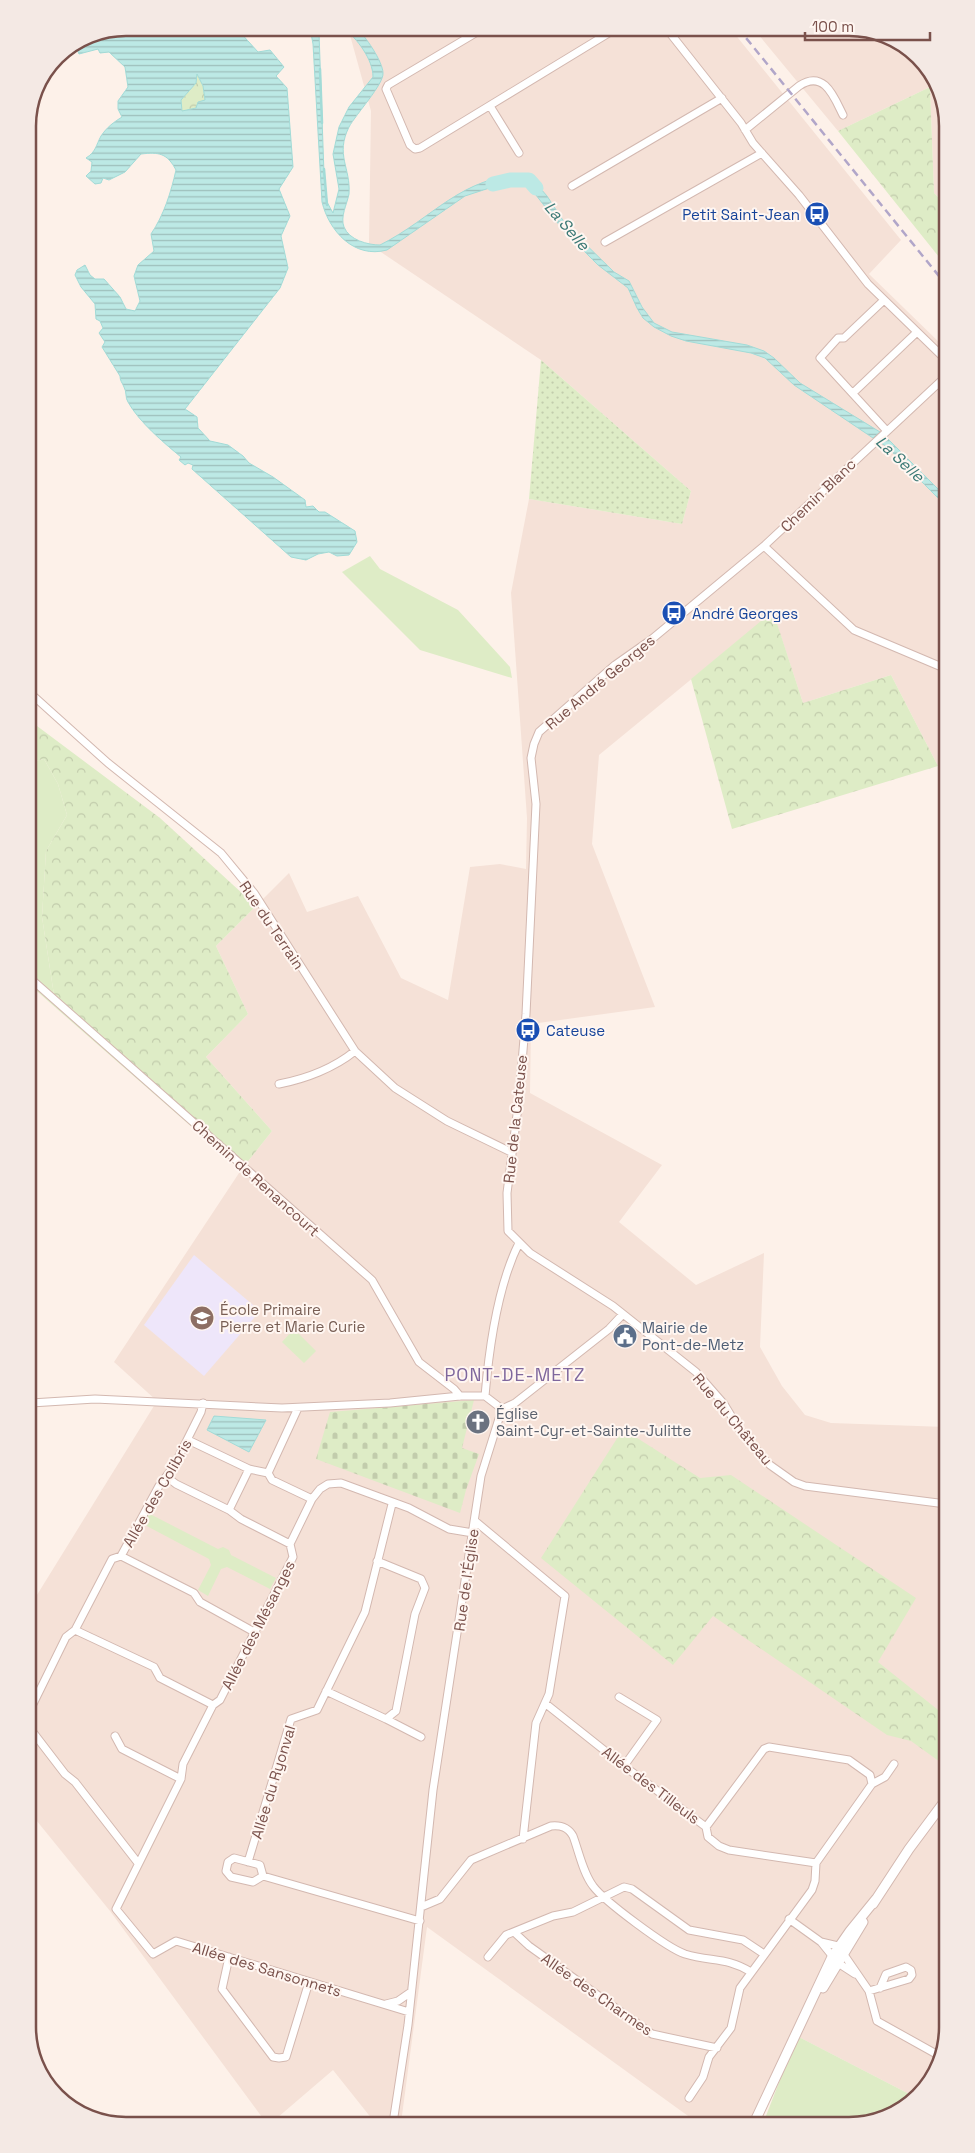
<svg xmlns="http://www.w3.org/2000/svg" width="975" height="2153" viewBox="0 0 975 2153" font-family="'Space Grotesk',sans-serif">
	<defs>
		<pattern id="forest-crowns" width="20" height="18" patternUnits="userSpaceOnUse" patternTransform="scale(1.25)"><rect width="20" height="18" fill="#deecc6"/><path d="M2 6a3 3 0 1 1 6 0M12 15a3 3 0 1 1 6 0" fill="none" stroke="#c2ccac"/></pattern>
		<pattern id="cemetery-stones" width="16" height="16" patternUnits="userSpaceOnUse" patternTransform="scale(1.25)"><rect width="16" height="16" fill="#deecc6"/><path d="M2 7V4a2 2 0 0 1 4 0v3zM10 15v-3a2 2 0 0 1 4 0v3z" fill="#c2ccac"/></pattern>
		<pattern id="garden-dots" width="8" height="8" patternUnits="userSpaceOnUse" patternTransform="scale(1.25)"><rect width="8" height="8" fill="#deecc6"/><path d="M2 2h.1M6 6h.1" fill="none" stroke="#c2ccac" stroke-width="1.8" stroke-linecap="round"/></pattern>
		<pattern id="water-rules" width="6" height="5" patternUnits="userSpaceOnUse" patternTransform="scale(1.25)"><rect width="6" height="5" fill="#bce9e5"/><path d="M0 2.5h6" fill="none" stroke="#9ebfbc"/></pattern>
	</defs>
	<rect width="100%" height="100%" fill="#fdf1e9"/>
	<path fill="#f5e1d7" d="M348,28H730L901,240L869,274L943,346L944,763L938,766L891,675L803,703L773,612L599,755L592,844L655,1007L531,1024L530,1093L662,1165L619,1222L696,1285L764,1253L760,1347L782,1386L805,1415L831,1423L946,1427L947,2027L927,2087L913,2096L793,2034L752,2121H695L427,1927L401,2123L376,2124L333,2070L270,2124H267L110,1911L32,1815V1603L157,1401L114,1362L241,1170L272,1131L206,1057L248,1014L216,946L289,873L307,912L358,896L401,978L448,1000L470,867L500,864L526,869L527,818L511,593L529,499L682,524L691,491L541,360L369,244L371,111Z
		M753,28H855L909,48L942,94V201L934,193L930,87L838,131Z"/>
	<path fill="#eee6fa" d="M194,1255L260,1311L204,1376L144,1325Z"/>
	<path fill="#deecc6" d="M370,556L380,569L458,610L510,667L512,678L420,650L342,572Z
		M44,759L58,784L67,815L46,851L42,917L56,1008L30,985L29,762Z
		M294,1329L316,1351L304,1363L282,1342Z
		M148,1513L218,1549L223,1547L229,1550L231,1555L276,1578L270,1589L227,1567L221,1569L208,1596L198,1590L211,1565L209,1559L143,1524Z
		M797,2036L913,2096L881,2120L764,2121Z"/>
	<path fill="url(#forest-crowns)" d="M197,74L203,86L205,100L196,108L182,112L181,100L196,83L195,75Z
		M930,87L934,193L942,201L943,262L838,131Z
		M773,611L803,703L891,675L938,766L732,829L691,679Z
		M29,720L160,818L256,906L216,946L248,1014L206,1057L272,1131L241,1170L56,1008L42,917L46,851L67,815L58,784L44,759L29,762Z
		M623,1429L700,1478L731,1475L916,1598L878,1662L947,1717V1767L911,1741L887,1735L713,1616L673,1665L541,1558Z"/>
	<path fill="url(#cemetery-stones)" d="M474,1400L462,1448L479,1454L466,1490L460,1513L316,1459L330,1412Z"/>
	<path fill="url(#garden-dots)" d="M541,360L691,491L682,524L529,499Z"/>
	<path fill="url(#water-rules)" stroke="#a2dbd7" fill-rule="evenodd" d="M127,28H224L238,30L258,52L270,50L284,67L276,76L287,88L293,167L279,189L290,216L281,236L288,268L280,288L185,409L197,417L198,428L210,441L228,445L243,456L249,463L273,477L305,500L306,507L313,506L319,512H325L355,531L357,542L349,555L337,556L329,552L318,554L306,560L291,557L192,469L193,465L188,463L185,465L179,460L181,457C164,443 139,422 128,402C125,398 127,392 124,387C122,382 120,381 120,376L102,347L105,342L99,333L103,328L100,321L96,319L95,304L81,287L75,275L77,270L85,265L90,275L95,279H104L120,297L126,309L135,311L140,301L134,276L138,265L154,251L151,234C164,215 171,192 176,170C167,153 159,152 141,154L125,172L109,180L103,178L101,183L95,184L86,176L91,171L92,162L86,158C96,152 96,145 101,136C107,127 114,122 122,117L118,109V101L128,87L125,67L109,52L100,53L98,49L79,54L75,44L89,35ZM197,74L203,86L205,100L198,102L196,108L182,111L181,100L196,83Z
		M310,28H318L319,33L324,174L327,202L333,213L339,189L333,154L339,127L349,107L373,77C373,59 357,39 344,28H356C365,35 383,62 383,73C384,84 356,114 349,127C335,155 351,168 349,194C347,204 340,217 344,227C349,240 368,245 380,245C434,218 460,176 528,174L547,196L566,225L614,272L629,281L642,307L654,323L672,332L747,345L764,351L774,358L800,383L880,432L873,438L794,385L765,358L751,353L686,341L671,336L654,327L643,318L637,308L628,288L598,265L564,231L525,181L514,180L465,196L387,250C354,259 329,231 322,202L313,44Z
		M885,436L943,494V503L886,446L879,442Z
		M214,1416L266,1420L249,1452L207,1430Z"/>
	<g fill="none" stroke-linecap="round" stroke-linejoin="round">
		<path stroke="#a2dbd7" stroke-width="2.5" d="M320,69L322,123
			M324,169L327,205"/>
		<path stroke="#bce9e5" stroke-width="15" d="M493,184L510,180H529L536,188"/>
		<defs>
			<path id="minor" d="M484,28L388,85L386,89L410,145L415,149L420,148L617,28
				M599,28L604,36
				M666,28L741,123L753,143L799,195L868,284L943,357
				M490,106L519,153
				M745,130L799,86C824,69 834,97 843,115
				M572,186L722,98
				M605,242L762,153
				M884,300L844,338H838L820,358L886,430
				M943,379L764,546L652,639L615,665L539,732L534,744L531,758L536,804L526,1014L519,1099L507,1193L508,1231L530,1253L613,1306L696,1372L724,1404L741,1432L770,1465L794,1482L805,1486L946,1504
				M853,393L917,332
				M764,546L854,630L944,668
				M29,692L108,763L221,853L254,893L355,1051L395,1088L447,1121L511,1152
				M30,978L372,1280L419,1362L454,1389L460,1396
				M279,1084C305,1079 334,1068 355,1051
				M485,1396C489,1349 498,1285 519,1243
				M31,1403L95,1399L282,1408L390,1403L460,1396H485L502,1409
				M188,1440L249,1469L268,1473L272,1480L312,1499
				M268,1473L298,1408
				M167,1477L176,1484L229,1510L241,1519L290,1544
				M229,1510L249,1469
				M475,1521L565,1596L549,1694L536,1723L523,1839
				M121,1556L194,1593L200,1602L256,1633
				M75,1630L154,1667L160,1678L213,1705
				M326,1691L386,1719L396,1711L415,1614L425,1588L421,1579L377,1561
				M619,1697L657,1720L624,1766
				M546,1704L624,1766L706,1827L708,1837L719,1846L729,1850L816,1863
				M32,1706L66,1637L75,1630L112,1559L121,1556L159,1486L174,1466L201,1412L203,1403
				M386,1719L421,1737
				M32,1731L65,1774L75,1782L138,1863
				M115,1736L122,1749L181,1779
				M706,1827L764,1749L769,1747L849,1760L870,1775L872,1784
				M248,1862L291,1719L317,1710L365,1612L392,1504
				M263,1876L253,1882L231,1877L226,1871L228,1862L234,1858L260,1865L263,1876L420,1921
				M421,1907L440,1899L471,1860L551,1826C561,1825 568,1827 573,1836C579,1852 583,1873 593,1886C604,1901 667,1948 685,1954C711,1962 727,1957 751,1972
				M789,1919L821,1942L838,1946L869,1991L877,2021L938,2055
				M514,1932L529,1946L652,2034L717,2048
				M821,1942L838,1963L855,1974
				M229,1957L222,1989L273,2057L279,2058L286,2057L309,1982
				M488,1957L506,1935L553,1916L573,1912L624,1887L632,1889L689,1930L743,1940L764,1954
				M869,1991L909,1979L912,1975L911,1970L906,1967L886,1974L880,1988
				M386,2004L398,2001L411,1992
				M409,2012L176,1941L153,1954L116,1909L181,1779L183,1764L213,1705L220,1700L293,1557L290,1544L312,1499L320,1489L328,1484L341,1483L409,1508L449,1529L473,1533
				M689,2098L703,2077L709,2057L731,2028L740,1988L812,1890L815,1881L816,1863L872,1784L885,1777L894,1764
				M393,2123L408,2025L433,1790L481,1476L502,1409L515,1403L609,1329L623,1314"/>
			<path id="tertiary" d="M873,1904L909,1849L947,1798
				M823,1988L863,1922
				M755,2121L832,1957L850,1931L876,1899"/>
		</defs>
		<use href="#minor" stroke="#d3b8b0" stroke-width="9"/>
		<use href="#tertiary" stroke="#d3b8b0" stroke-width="11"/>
		<use href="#minor" stroke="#fff" stroke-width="7"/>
		<use href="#tertiary" stroke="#fff" stroke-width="9"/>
		<path stroke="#b1a6c9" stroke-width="2.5" stroke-dasharray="8 5" stroke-linecap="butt" d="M738,28L943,281"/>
	</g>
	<defs>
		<symbol id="bus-disc" viewBox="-11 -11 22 22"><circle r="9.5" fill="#1a4fb4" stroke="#fff6f1"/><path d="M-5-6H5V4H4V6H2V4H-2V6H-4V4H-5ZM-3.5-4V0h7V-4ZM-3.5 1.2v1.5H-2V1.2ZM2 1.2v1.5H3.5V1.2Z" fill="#fff"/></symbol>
		<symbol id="school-disc" viewBox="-11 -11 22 22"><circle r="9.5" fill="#8d6e63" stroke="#fff6f1"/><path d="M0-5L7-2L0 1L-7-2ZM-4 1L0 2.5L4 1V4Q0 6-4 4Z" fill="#fff"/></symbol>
		<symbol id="civic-disc" viewBox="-11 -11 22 22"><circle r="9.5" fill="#5c6f8a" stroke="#fff6f1"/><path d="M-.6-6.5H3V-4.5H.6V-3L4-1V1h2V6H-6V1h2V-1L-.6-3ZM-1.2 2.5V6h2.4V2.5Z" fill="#fff"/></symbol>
		<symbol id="church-disc" viewBox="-11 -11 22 22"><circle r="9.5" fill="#6b7280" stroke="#fff6f1"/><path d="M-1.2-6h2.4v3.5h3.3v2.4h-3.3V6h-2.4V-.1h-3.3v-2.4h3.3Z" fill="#fff"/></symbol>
	</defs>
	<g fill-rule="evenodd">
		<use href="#bus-disc" x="803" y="200" width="28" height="28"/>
		<use href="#bus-disc" x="660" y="599" width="28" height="28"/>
		<use href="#bus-disc" x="514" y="1016" width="28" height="28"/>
		<use href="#school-disc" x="188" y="1304" width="28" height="28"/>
		<use href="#civic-disc" x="611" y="1322" width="28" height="28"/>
		<use href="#church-disc" x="464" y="1408" width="28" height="28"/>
	</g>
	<g text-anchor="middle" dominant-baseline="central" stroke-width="4" stroke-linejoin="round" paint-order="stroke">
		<g font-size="15" fill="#164399" stroke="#fff6f1" text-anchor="start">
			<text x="800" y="214" text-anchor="end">Petit Saint-Jean</text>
			<text x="692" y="613">André Georges</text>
			<text x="546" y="1030">Cateuse</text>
		</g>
		<g font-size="15" fill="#7a514b" stroke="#fff6f1">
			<text transform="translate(818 495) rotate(-44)">Chemin Blanc</text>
			<text transform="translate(600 682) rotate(-40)">Rue André Georges</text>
			<text transform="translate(272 925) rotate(56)">Rue du Terrain</text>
			<text transform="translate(515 1119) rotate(-84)">Rue de la Cateuse</text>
			<text transform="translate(256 1178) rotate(42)">Chemin de Renancourt</text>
			<text transform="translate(733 1419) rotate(50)">Rue du Château</text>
			<text transform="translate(157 1493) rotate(-60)">Allée des Colibris</text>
			<text transform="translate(466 1580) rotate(-82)">Rue de l'Église</text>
			<text transform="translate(258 1625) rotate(-63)">Allée des Mésanges</text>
			<text transform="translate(273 1782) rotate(-73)">Allée du Ryonval</text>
			<text transform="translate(651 1785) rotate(37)">Allée des Tilleuls</text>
			<text transform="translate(267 1969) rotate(17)">Allée des Sansonnets</text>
			<text transform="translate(597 1994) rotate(35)">Allée des Charmes</text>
		</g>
		<g font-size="15" fill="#785e54" stroke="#fff6f1" text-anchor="start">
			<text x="220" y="1309">École Primaire<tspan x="220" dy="17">Pierre et Marie Curie</tspan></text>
		</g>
		<g font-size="15" fill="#4e5e75" stroke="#fff6f1" text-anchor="start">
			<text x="642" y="1327">Mairie de<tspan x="642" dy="17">Pont-de-Metz</tspan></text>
		</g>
		<g font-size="15" fill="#5b616d" stroke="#fff6f1" text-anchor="start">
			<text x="496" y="1413">Église<tspan x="496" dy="17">Saint-Cyr-et-Sainte-Julitte</tspan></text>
		</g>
		<g font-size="16" font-style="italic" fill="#3a7874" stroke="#fff6f1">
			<text transform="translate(567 226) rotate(49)">La Selle</text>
			<text transform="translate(900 459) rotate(43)">La Selle</text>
		</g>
		<g font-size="18" letter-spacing="1" fill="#7f679d" stroke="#fff6f1">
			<text x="515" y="1374">PONT-DE-METZ</text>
		</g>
	</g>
	<path d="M0 0H975V2153H0ZM126 36H849A90 90 0 0 1 939 126V2027A90 90 0 0 1 849 2117H126A90 90 0 0 1 36 2027V126A90 90 0 0 1 126 36Z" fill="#f4e9e4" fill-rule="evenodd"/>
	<path fill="none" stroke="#7a514b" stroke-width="2.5" d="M126 36H849A90 90 0 0 1 939 126V2027A90 90 0 0 1 849 2117H126A90 90 0 0 1 36 2027V126A90 90 0 0 1 126 36Z"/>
	<path d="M805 32v8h125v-8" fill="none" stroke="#7a514b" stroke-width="2.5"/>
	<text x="812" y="32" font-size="15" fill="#7a514b" stroke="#fff6f1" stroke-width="4" paint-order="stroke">100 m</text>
</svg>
